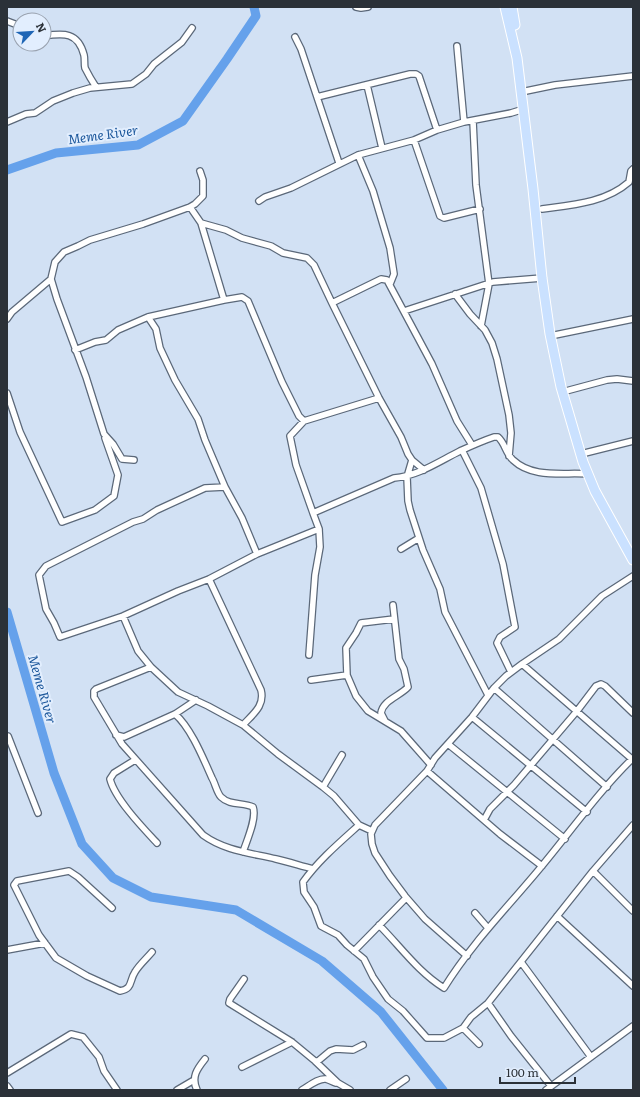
<svg xmlns="http://www.w3.org/2000/svg" width="640" height="1097" viewBox="0 0 640 1097" font-family="Literata,serif">
	<rect width="100%" height="100%" fill="#d2e1f4"/>
	<g fill="none" stroke-linecap="round" stroke-linejoin="round">
		<path stroke="#65a1eb" stroke-width="9" d="M7,170L56,153L138,145L183,121L227,59L256,16L254,7
			M7,612L54,773L82,844L113,878L151,897L236,910L322,961L381,1012L443,1090"/>
		<defs>
			<path id="minor" d="M356,7L361,8L368,7
				M7,21L20,26
				M44,36C64,33 78,32 84,55C85,59 84,64 85,68C88,74 92,81 96,87
				M295,37L301,49L317,97
				M457,46L464,122
				M367,85L382,148
				M526,91L555,85L633,76
				M473,121L476,185L489,284L481,326
				M7,122L26,114L35,113L53,101L73,93L90,88L132,84L146,74L154,64L182,42L192,28
				M414,140L440,216L444,218L480,209
				M358,155L373,191L390,248L394,274L390,284
				M339,163L317,97L410,74H416L419,76L437,130
				M259,201L265,197L291,188L358,155L414,140L437,130L464,122L511,113L524,109
				M190,207L201,223L224,300
				M542,209C572,205 605,203 629,182L631,171L633,169
				M201,223L226,230L242,238L271,246L283,253L307,258L314,265L332,303L379,398L401,437L408,454L412,460L424,470
				M455,294L470,314L485,330L492,343L497,359L509,415L511,433L509,456
				M332,303L381,279L387,280L432,364L457,421L472,445
				M404,311L493,282L542,278
				M148,317L156,329L160,348L175,380L198,419L205,440L225,487L242,518L257,554
				M7,319L12,312L51,279
				M555,335L633,319
				M75,350L95,342L106,340L118,330L148,317L224,300L242,297L248,301L282,382L299,416L304,421
				M566,391L607,380L617,379L633,381
				M7,393L20,432L62,522L95,510L114,496L118,475L105,438
				M462,450L481,488L503,564L515,627L500,637L497,643L511,672
				M585,453L633,441
				M134,460L122,459L113,444L104,434L86,377L57,299L51,279L55,262L64,252L78,246L90,240L143,224L190,207L195,204L203,196V180L200,171
				M412,460L407,477L408,501L410,510L423,550L440,589L445,612L488,695
				M225,487L205,488L157,510L143,519L133,522L46,566L39,575L46,609L54,623L60,637L123,616L178,591L209,579L257,554L319,529
				M313,513L296,465L290,436L304,421L379,398
				M401,549L419,538
				M209,579L261,690C265,706 253,714 243,725
				M123,616L138,651L151,667L178,692L208,706L243,725L278,754L323,787L334,796L359,825L372,831
				M394,619L361,623L356,633L346,648L347,675L356,696L368,711L401,731L431,765
				M309,655L315,575L320,547L319,529L313,513L394,478C418,476 438,462 460,451C471,446 482,441 494,437H498C505,443 506,454 513,460C533,479 564,472 588,474
				M522,664L633,760
				M151,667L96,689L94,691V697L122,744L203,835C225,851 251,853 276,859C289,862 301,866 313,869
				M311,680L347,675
				M494,688L607,787
				M175,714C191,728 203,758 212,778C215,783 217,793 221,797C230,806 243,802 253,807C257,818 247,840 243,852
				M472,717L587,812
				M385,721L381,713C383,700 400,696 408,687L404,669L399,659L393,605
				M116,735L124,737L175,714L196,700
				M7,736H8L38,813
				M448,744L565,839
				M135,760L114,773L110,779C115,799 143,828 157,843
				M427,771L500,834L542,866
				M323,787L342,755
				M484,820L490,809L514,785L577,711L596,686L601,684L605,686L633,713
				M359,825C339,843 319,860 303,882L304,892L314,907L321,926L338,935L347,945L364,959L373,977L388,999L403,1011L427,1038H444L463,1028
				M593,871L633,911
				M112,908L78,877L69,871L17,881L14,885L39,935L56,958L87,976L120,991C133,989 129,981 135,972C139,965 147,958 152,952
				M475,913L488,928
				M557,916L633,986
				M379,925C400,946 418,972 444,988C471,944 508,907 541,867C571,831 599,791 633,758
				M7,950L45,943
				M354,951L406,898
				M467,956L425,919L405,896L390,876L375,853L372,844L371,834L375,825L427,771L435,758L472,717L494,688L506,676L522,664L559,639L602,596L633,576
				M521,962L591,1057
				M244,979L230,999L229,1003L292,1042L315,1061H318L330,1051L336,1049L353,1050L363,1045
				M488,1003L511,1036L551,1086
				M479,1044L463,1028L471,1017L488,1003L593,871L633,825
				M315,1061L338,1083L350,1090
				M242,1067L292,1042
				M7,1073L71,1034L83,1037L99,1057L104,1071L117,1090
				M7,1086L10,1090
				M177,1090L194,1080
				M197,1090C191,1077 197,1069 205,1059
				M302,1090C309,1086 318,1078 326,1079C330,1080 332,1082 336,1083
				M390,1090L406,1079
				M546,1090L633,1026"/>
			<path id="primary" d="M505,7L517,58L533,189L542,278L550,334L561,387L583,462L595,491L633,560
				M512,7L515,25"/>
		</defs>
		<use href="#minor" stroke="#5b6879" stroke-width="8"/>
		<use href="#primary" stroke="#fff" stroke-width="11"/>
		<use href="#minor" stroke="#fff" stroke-width="5.5"/>
		<use href="#primary" stroke="#cae1ff" stroke-width="9"/>
	</g>
	<g text-anchor="middle" dominant-baseline="central" stroke-width="4" stroke-linejoin="round" paint-order="stroke">
		<g font-size="13" font-style="italic" fill="#1c579b" stroke="#e2eefe">
			<text transform="translate(103 134) rotate(-8)">Meme River</text>
			<text transform="translate(43 689) rotate(74)">Meme River</text>
		</g>
	</g>
	<rect width="640" height="1097" fill="none" stroke="#2b3138" stroke-width="16"/>
	<g transform="translate(32 32) rotate(65)"><circle r="19" fill="#e2eefe" stroke="#99a2af"/>
	<path d="M0-3L7 15L0 10L-7 15Z" fill="#1e65b5"/>
	<text y="-6" font-size="11" font-weight="bold" text-anchor="middle" fill="#2b3138">N</text>
	</g>
	<path d="M500 1077v6h75v-6" fill="none" stroke="#2b3138" stroke-width="2"/>
	<text x="506" y="1077" font-size="12" fill="#2b3138" stroke="#e2eefe" stroke-width="3" paint-order="stroke">100 m</text>
</svg>
